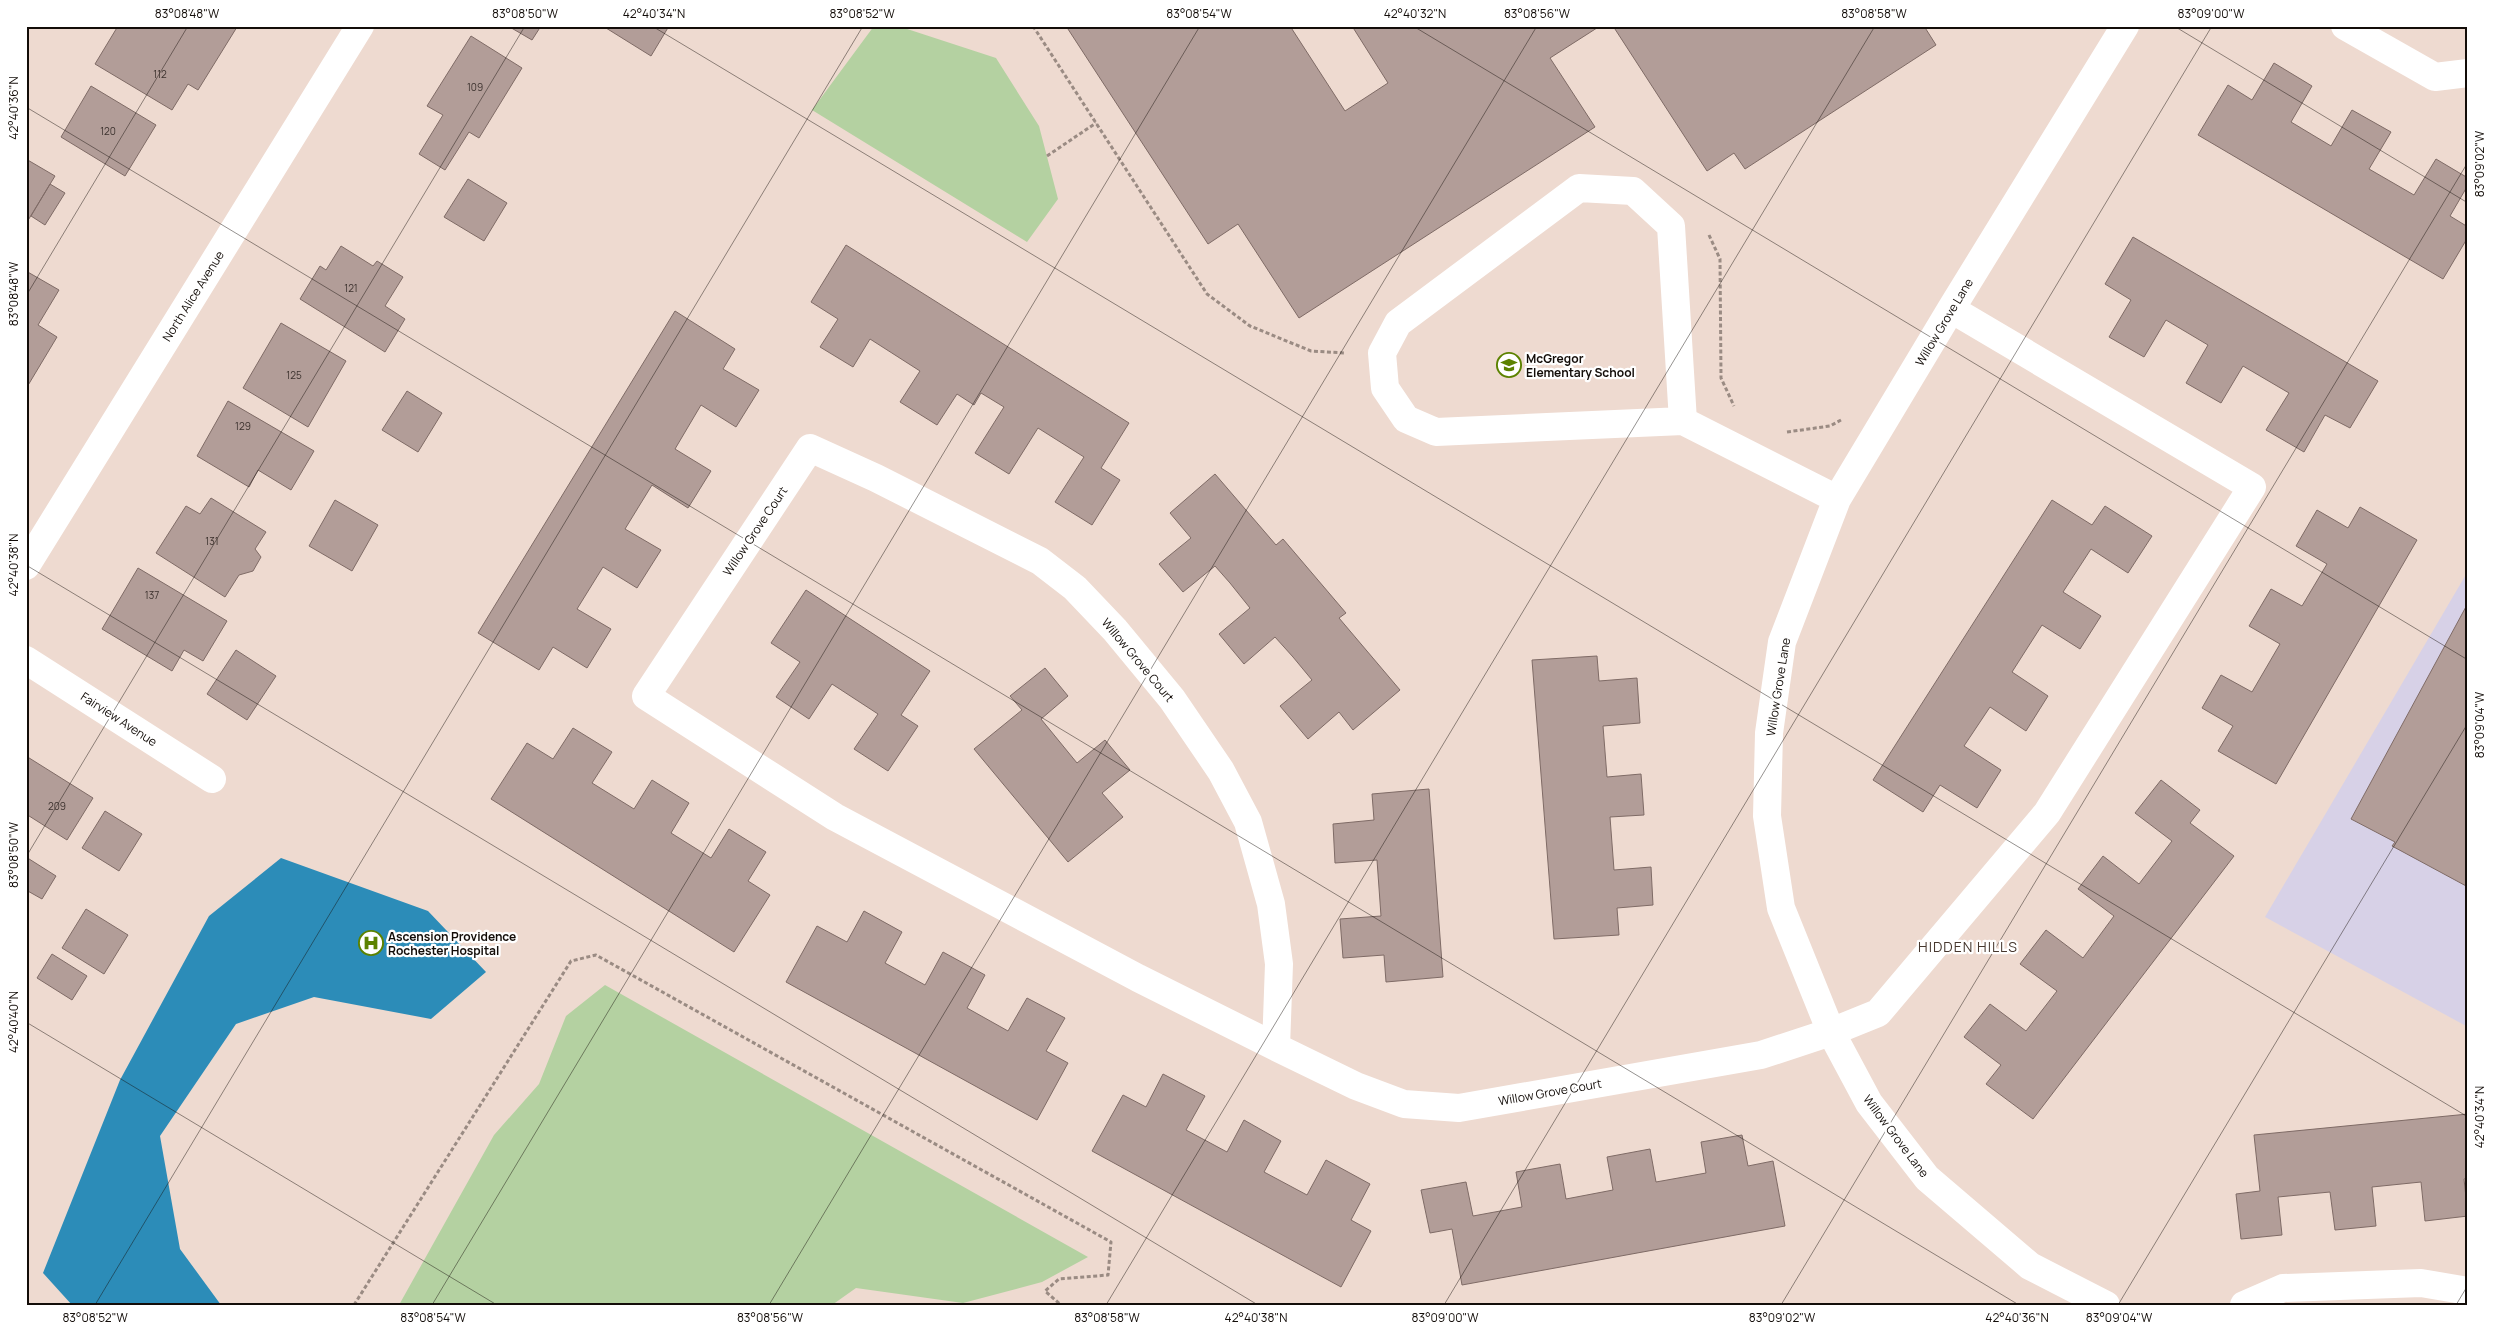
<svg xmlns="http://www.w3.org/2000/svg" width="2494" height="1331" viewBox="0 0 2494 1331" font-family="Manrope,sans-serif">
	<rect width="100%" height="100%" fill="#eedad0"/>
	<path fill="#d7d1e7" d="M2468,571V1027L2265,917Z"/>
	<path fill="#b4d1a1" d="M874,26H898L996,58L1039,126L1058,199L1027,242L812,110Z
		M605,985L1088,1257L1042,1282L963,1303L856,1288L832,1305H399L494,1135L539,1084L566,1016Z"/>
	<path fill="#2c8cb8" d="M281,858L428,911L486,972L431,1019L314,997L236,1024L160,1136L180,1249L221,1305H72L43,1273L120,1080L209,916Z"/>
	<path fill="#b29d98" stroke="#7f6b66" d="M118,26H236L237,27L198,90L188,84L172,110L95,64Z
		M508,26H541L532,40Z
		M607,26H669L651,56L606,28Z
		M1066,26H1290L1345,111L1388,83L1352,26H1600L1550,58L1595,127L1299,318L1238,224L1208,244Z
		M1613,26H1924L1936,45L1745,169L1734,153L1707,171Z
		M471,36L522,68L479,138L469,132L445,170L419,154L443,115L427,106Z
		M2274,63L2312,86L2291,122L2331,146L2352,110L2391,132L2369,169L2414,195L2436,159L2468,178V185L2450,216L2468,227V237L2443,279L2198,135L2228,85L2252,100Z
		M91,86L156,125L125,176L61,137Z
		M26,159L55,176L27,222L26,221Z
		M468,179L507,203L484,241L444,217Z
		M50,184L65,193L45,225L31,216Z
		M2133,237L2378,381L2350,428L2325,415L2304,452L2266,430L2289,393L2243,366L2221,403L2186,383L2208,345L2166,320L2144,357L2109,337L2131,300L2105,284Z
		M846,245L1129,423L1101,468L1120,480L1092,525L1055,502L1084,457L1038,428L1009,474L975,453L1004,407L981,393L974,405L957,394L937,425L900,402L920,371L870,339L853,367L820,347L838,319L811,302Z
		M341,246L373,266L377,261L403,277L385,306L405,319L385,352L300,299L320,266L326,270Z
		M26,271L59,290L38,325L57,337L27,387Z
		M675,311L735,349L723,369L759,390L736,427L701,405L675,449L711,471L688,508L652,485L625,529L661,550L637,588L603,567L577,609L611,629L587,668L553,647L539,670L478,633Z
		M281,323L346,361L308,427L243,388Z
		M407,391L442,413L418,452L382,430Z
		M228,401L314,451L291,490L258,470L249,487L197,456Z
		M1215,474L1276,545L1283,539L1346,613L1339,618L1400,690L1353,730L1339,712L1308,739L1280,706L1312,680L1293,657L1275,637L1244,664L1219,634L1250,608L1230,583L1215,566L1183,592L1159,564L1191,538L1170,513Z
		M211,498L266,532L255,549L261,557L253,571L239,575L225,597L156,553L186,506L200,514Z
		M335,500L378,525L352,571L309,546Z
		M2052,500L2092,525L2105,506L2152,536L2128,573L2091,549L2063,592L2101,616L2080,649L2042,625L2012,672L2048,696L2026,731L1990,707L1964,746L2001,770L1977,808L1940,785L1923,812L1873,780Z
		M2360,507L2417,540L2276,784L2218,751L2233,726L2202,708L2221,675L2252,692L2280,644L2249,626L2271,589L2302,606L2327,564L2296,546L2317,510L2348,528Z
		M138,568L227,621L203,661L184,650L172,671L102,629Z
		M806,590L930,671L901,715L918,726L888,771L854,749L878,714L832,684L809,719L776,697L800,662L771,643Z
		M2468,603V887L2392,846L2395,842L2351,819Z
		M236,650L276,676L247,720L207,694Z
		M1597,656L1599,681L1637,678L1640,723L1603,726L1607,777L1641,774L1644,815L1610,817L1614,870L1651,867L1653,905L1617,908L1619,935L1554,939L1532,660Z
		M1045,668L1068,696L1041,719L1077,763L1105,740L1130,770L1102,793L1123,817L1068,862L974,749L1022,710L1010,696Z
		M573,728L612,752L592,783L634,809L652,780L689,803L671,833L711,858L729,829L766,852L748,881L770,895L734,952L491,799L527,743L553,759Z
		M26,756L93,798L67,840L26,814Z
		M2161,780L2200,810L2190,823L2234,856L2033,1119L1986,1084L2001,1065L1964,1037L1990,1004L2026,1031L2057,991L2020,964L2046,930L2083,958L2114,916L2078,889L2103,856L2139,884L2172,841L2135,813Z
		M1429,789L1443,977L1386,982L1384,955L1343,958L1340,919L1381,916L1377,860L1335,863L1333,824L1374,820L1372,794Z
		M105,811L142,834L119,871L82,848Z
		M26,857L56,876L42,899L26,890Z
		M86,909L128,935L104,974L62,948Z
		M864,911L902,932L885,963L925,985L943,952L985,975L967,1008L1008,1031L1027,998L1065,1018L1046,1051L1068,1063L1037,1120L786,982L817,926L847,942Z
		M52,954L87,976L72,1000L37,978Z
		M1163,1074L1205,1096L1186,1130L1227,1152L1244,1120L1281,1141L1264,1172L1307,1195L1326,1160L1370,1184L1351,1220L1371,1231L1341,1287L1092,1151L1123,1095L1146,1107Z
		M2468,1114V1178L2464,1179L2468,1216L2425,1221L2421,1182L2372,1187L2376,1226L2335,1230L2330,1192L2278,1197L2282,1235L2241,1239L2236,1194L2260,1191L2254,1135Z
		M1742,1135L1748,1166L1773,1161L1785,1226L1462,1285L1452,1229L1430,1233L1421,1190L1466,1182L1473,1216L1522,1207L1516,1172L1560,1164L1566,1199L1613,1190L1607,1157L1650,1149L1656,1182L1706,1173L1701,1142Z"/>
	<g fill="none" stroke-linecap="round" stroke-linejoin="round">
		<path stroke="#9a8b83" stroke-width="3" stroke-dasharray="4 2.5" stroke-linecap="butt" d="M1033,26L1207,294L1250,326L1311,351L1346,353
			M1047,156L1096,123
			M1709,235L1720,259L1721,378L1734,406
			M1787,432L1830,426L1841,420
			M354,1305L571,961L596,955L1111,1242L1108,1275L1059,1279L1045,1291L1061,1305"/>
		<path stroke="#fff" stroke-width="28" d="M2345,26L2435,77L2468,73
			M1683,421L1671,226L1633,191L1579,188L1398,323L1382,353L1385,388L1406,419L1436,432L1683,421L1837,499
			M26,566L360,26
			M26,660L212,779
			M1276,1047L1138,978L835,817L646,696L810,448L876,478L1040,561L1075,588L1115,630L1172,699L1221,771L1248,822L1271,904L1279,964L1276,1047L1356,1086L1404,1104L1459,1108L1761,1055L1831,1032L1878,1013L2047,813L2252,487L1951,309
			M2106,1305L2030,1266L1927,1178L1869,1103L1831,1032L1781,908L1767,816L1769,733L1782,642L1837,499L1951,309L2125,26
			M2244,1305L2283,1288L2421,1283L2468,1291"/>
	</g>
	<path fill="none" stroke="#130d09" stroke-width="1" stroke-opacity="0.45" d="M652,26L2468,1117M1413,26L2468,660M2174,26L2468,203M26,107L2019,1305M26,296L188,26M26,565L1258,1305M26,857L525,26M26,1022L497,1305M95,1305L863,26M432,1305L1200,26M769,1305L1537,26M1106,1305L1875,26M1444,1305L2212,26M1781,1305L2468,162M2118,1305L2468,723M2456,1305L2468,1285"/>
	<defs>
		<symbol id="school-ring" viewBox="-11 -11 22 22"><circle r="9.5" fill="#fff" stroke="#5c8200" stroke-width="1.5"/><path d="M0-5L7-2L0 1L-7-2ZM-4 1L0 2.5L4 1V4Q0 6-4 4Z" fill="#5c8200"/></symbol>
		<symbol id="hospital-ring" viewBox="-11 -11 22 22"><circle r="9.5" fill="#fff" stroke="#5c8200" stroke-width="1.5"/><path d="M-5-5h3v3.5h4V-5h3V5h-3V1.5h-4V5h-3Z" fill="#5c8200"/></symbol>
	</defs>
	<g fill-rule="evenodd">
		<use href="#school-ring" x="1495" y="351" width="28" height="28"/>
		<use href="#hospital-ring" x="357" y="929" width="28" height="28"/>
	</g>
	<g text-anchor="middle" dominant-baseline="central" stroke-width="4.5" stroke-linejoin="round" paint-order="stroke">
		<g font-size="10" fill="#3b312d">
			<text x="160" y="74">112</text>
			<text x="475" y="87">109</text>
			<text x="108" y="131">120</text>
			<text x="351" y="288">121</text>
			<text x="294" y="375">125</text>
			<text x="243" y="426">129</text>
			<text x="212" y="541">131</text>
			<text x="152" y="595">137</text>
			<text x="57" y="806">209</text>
		</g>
		<g font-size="12" fill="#130d09" stroke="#fff">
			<text transform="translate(193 296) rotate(-58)">North Alice Avenue</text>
			<text transform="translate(1944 322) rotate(-59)">Willow Grove Lane</text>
			<text transform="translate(755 531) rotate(-56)">Willow Grove Court</text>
			<text transform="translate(1138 660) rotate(50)">Willow Grove Court</text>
			<text transform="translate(1778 687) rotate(-81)">Willow Grove Lane</text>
			<text transform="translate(119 719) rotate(33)">Fairview Avenue</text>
			<text transform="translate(1550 1092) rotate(-10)">Willow Grove Court</text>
			<text transform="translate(1896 1136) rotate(53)">Willow Grove Lane</text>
		</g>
		<g font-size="12" font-weight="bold" fill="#130d09" stroke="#fff" text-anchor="start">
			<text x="1526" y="358">McGregor<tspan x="1526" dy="14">Elementary School</tspan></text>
			<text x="388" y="936">Ascension Providence<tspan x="388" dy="14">Rochester Hospital</tspan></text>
		</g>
		<g font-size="14" letter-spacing="1" fill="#46372e" stroke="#fff">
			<text x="1968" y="946">HIDDEN HILLS</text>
		</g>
	</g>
	<rect width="2494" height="1331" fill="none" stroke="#ffffff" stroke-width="55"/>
	<rect x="28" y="28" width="2438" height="1276" fill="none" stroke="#130d09" stroke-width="2"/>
	<g font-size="12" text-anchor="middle" fill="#130d09">
		<text x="187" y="18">83°08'48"W</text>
		<text x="525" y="18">83°08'50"W</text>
		<text x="654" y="18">42°40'34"N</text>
		<text x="862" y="18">83°08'52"W</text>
		<text x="1199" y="18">83°08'54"W</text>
		<text x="1415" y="18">42°40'32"N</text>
		<text x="1537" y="18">83°08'56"W</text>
		<text x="1874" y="18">83°08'58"W</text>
		<text x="2211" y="18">83°09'00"W</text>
		<text transform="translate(14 108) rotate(-90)" y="4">42°40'36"N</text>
		<text transform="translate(2480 164) rotate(-90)" y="4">83°09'02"W</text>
		<text transform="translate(14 294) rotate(-90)" y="4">83°08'48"W</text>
		<text transform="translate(14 565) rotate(-90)" y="4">42°40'38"N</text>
		<text transform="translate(2480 725) rotate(-90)" y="4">83°09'04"W</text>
		<text transform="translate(14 855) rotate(-90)" y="4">83°08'50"W</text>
		<text transform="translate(14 1022) rotate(-90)" y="4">42°40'40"N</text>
		<text transform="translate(2480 1117) rotate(-90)" y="4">42°40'34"N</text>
		<text x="95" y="1322">83°08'52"W</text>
		<text x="433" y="1322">83°08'54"W</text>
		<text x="770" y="1322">83°08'56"W</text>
		<text x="1107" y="1322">83°08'58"W</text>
		<text x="1256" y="1322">42°40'38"N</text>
		<text x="1445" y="1322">83°09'00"W</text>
		<text x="1782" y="1322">83°09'02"W</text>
		<text x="2017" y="1322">42°40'36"N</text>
		<text x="2119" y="1322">83°09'04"W</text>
	</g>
</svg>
